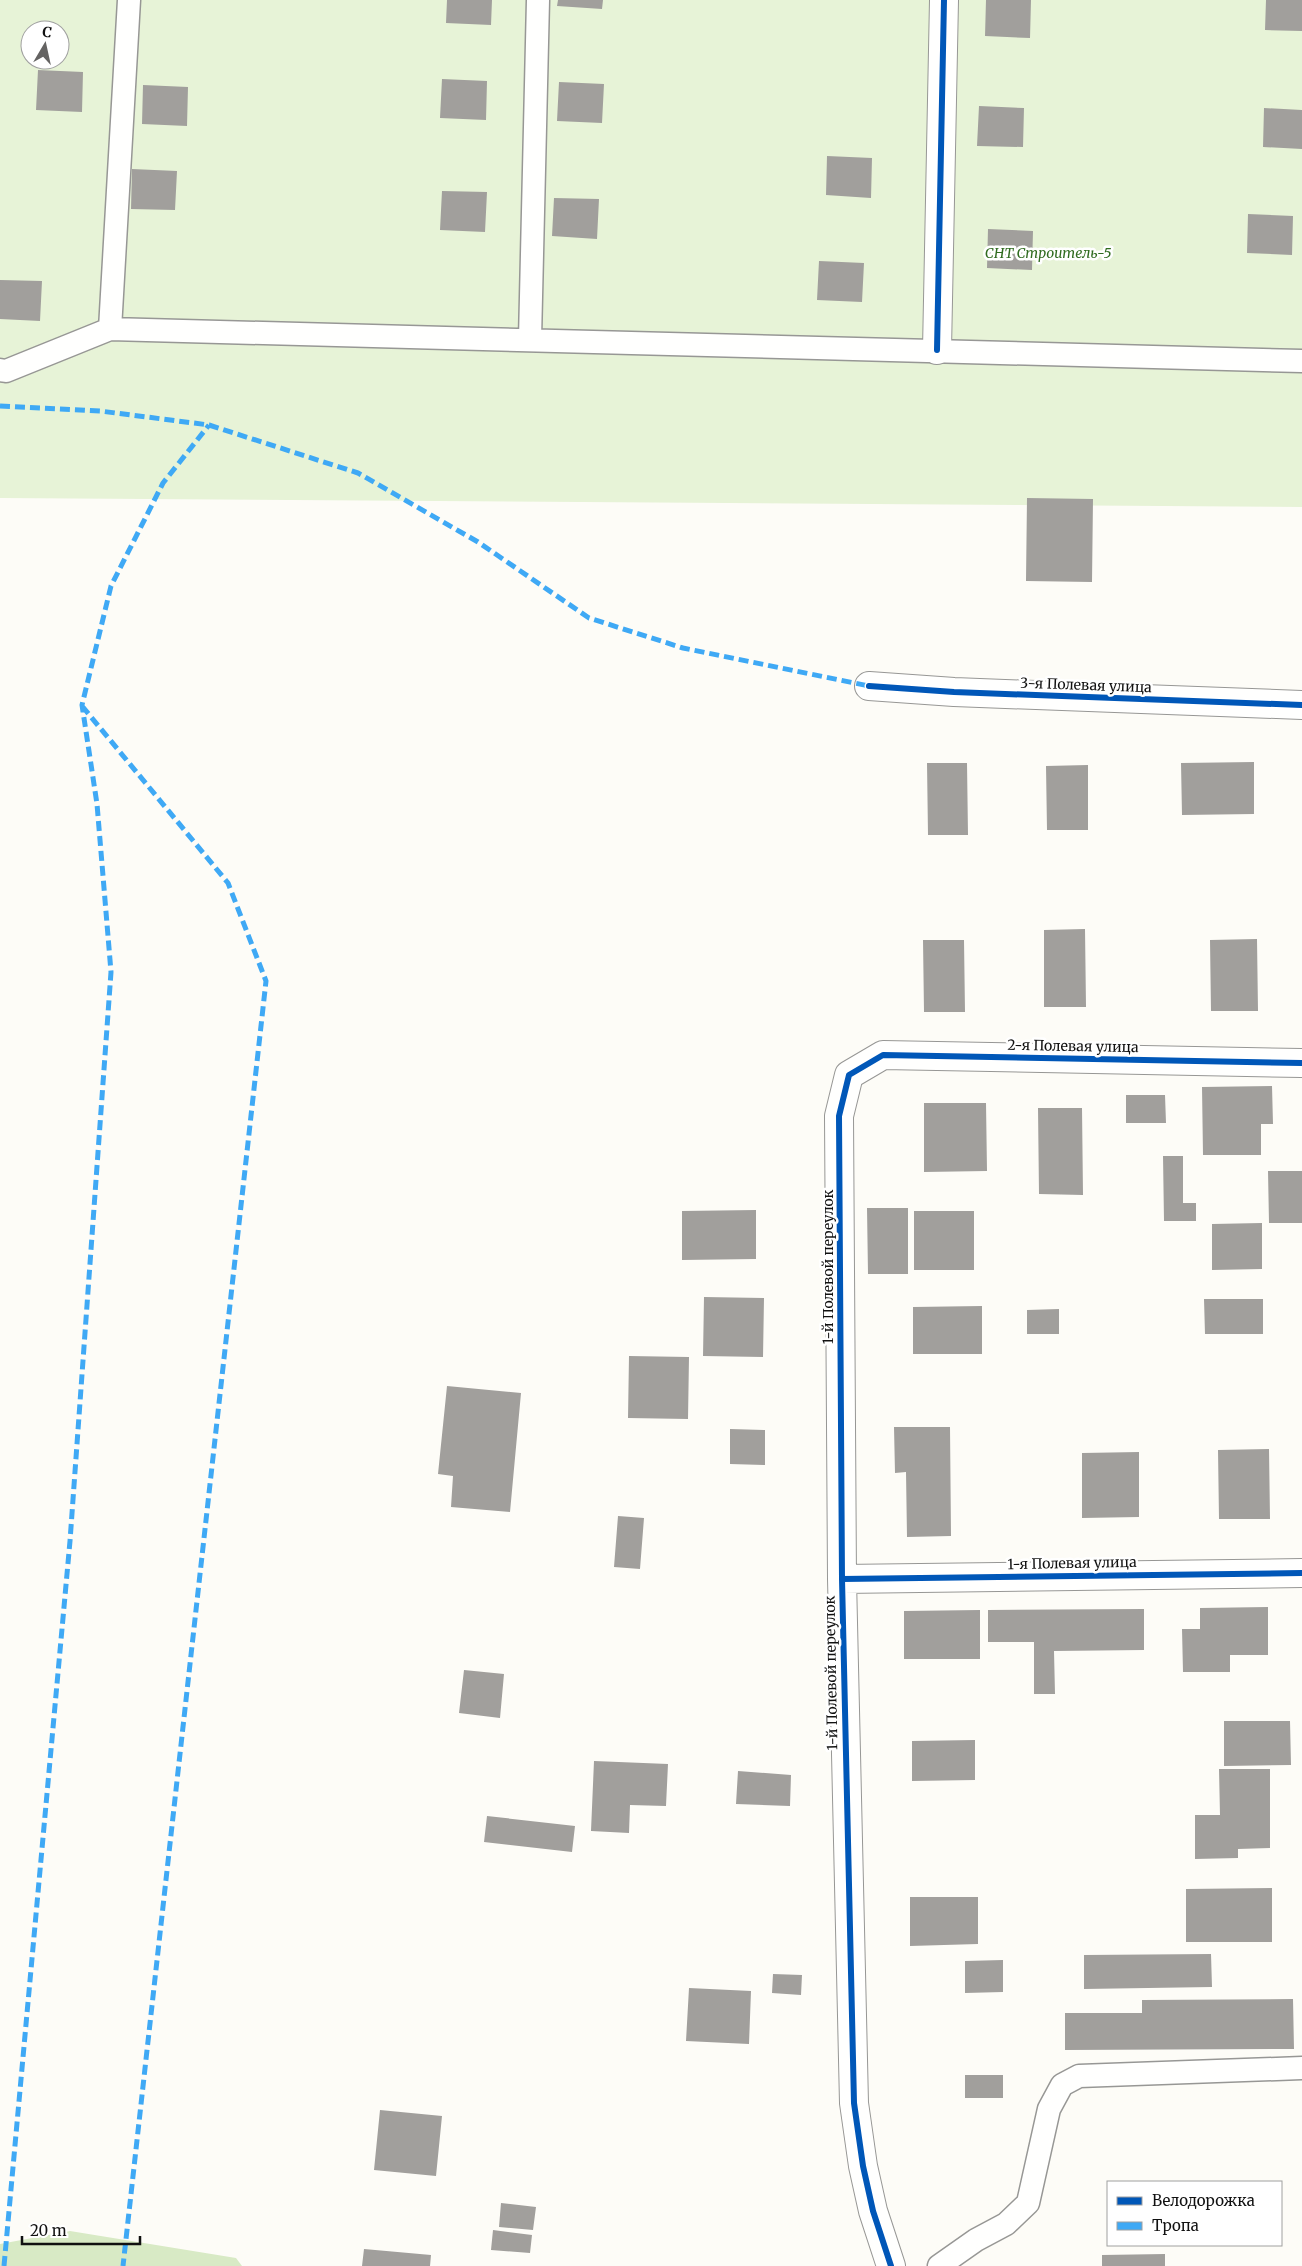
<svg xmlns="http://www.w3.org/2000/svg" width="1302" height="2266" viewBox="0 0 1302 2266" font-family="Merriweather,serif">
	<rect width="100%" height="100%" fill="#fdfcf7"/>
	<path fill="#e7f3d7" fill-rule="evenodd" d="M0,0H1302V507L0,498ZM30,30H60V60H30Z"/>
	<path fill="#d8eac5" d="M70,2231L236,2258L242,2266H0V2244Z"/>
	<path fill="#a19f9c" d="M447,0H492L491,25L446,23Z
		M558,0H603L602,9L557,6Z
		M986,0H1031L1030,38L985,36Z
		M1266,0H1302V31L1265,30Z
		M38,70L83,72L82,112L36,110Z
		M442,79L487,81L486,120L440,118Z
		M559,82L604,84L602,123L557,121Z
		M143,85L188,87L187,126L142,124Z
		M979,106L1024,108L1023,147L977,146Z
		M1264,108L1302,110V149L1263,147Z
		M827,156L872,158L871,198L826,195Z
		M132,169L177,171L175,210L131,209Z
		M442,191L487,192L485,232L440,230Z
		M554,198L599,199L597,239L552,236Z
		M1248,214L1293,216L1292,255L1247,253Z
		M988,229L1033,231L1032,270L987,268Z
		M819,261L864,263L862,302L817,300Z
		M0,280L42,281L40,321L0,319Z
		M1027,498L1093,499L1092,582L1026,581Z
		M1254,762V814L1182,815L1181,763Z
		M927,763H967L968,835H928Z
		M1088,765V830H1047L1046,766Z
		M1085,929L1086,1007H1044V930Z
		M1257,939L1258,1011H1211L1210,940Z
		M923,940H964L965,1012H924Z
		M1272,1086L1273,1124H1261V1155H1203L1202,1087Z
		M1126,1095H1165L1166,1123H1126Z
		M924,1103H986L987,1171L924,1172Z
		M1038,1108H1082L1083,1195L1039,1194Z
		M1163,1156H1183V1203H1196V1221H1164Z
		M1268,1171H1302V1223H1269Z
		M867,1208H908V1274H868Z
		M756,1210V1259L682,1260V1211Z
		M914,1211H974V1270H914Z
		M1262,1223V1269L1212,1270V1224Z
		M704,1297L764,1298L763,1357L703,1356Z
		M1204,1299H1263V1334H1205Z
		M982,1306V1354H913V1307Z
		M1059,1309V1334H1027V1310Z
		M629,1356L689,1357L688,1419L628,1418Z
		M447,1386L521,1393L510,1512L451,1507L453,1476L438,1474Z
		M894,1427H950L951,1536L907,1537L906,1472L895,1473Z
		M730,1429L765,1430V1465L730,1464Z
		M1269,1449L1270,1519H1219L1218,1450Z
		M1139,1452V1517L1082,1518V1453Z
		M618,1516L644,1518L640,1569L614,1567Z
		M1268,1607V1655H1230V1672H1183L1182,1629H1200V1608Z
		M1144,1609V1650L1054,1651L1055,1694H1034V1642H988V1610Z
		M980,1610V1659H904V1611Z
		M464,1670L504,1674L500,1718L459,1713Z
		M1224,1721H1290L1291,1765L1224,1766Z
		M975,1740V1780L912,1781V1741Z
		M594,1761L668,1764L666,1806L630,1805L629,1833L591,1831Z
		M1219,1769H1270V1848L1238,1849V1858L1195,1859V1815H1220Z
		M738,1771L791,1775L790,1806L736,1804Z
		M487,1816L575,1826L572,1852L484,1842Z
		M1272,1888V1942H1186V1889Z
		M910,1897H978V1944L910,1946Z
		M1211,1954L1212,1987L1084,1989V1955Z
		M1003,1960V1992L965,1993V1961Z
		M773,1974L802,1975L801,1995L772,1993Z
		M689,1988L751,1991L749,2044L686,2041Z
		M1293,1999L1294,2049L1065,2050V2013H1142V2000Z
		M965,2075H1003V2098H965Z
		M380,2110L442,2116L436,2176L374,2170Z
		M501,2203L536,2207L533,2230L499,2227Z
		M493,2230L532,2235L530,2253L491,2250Z
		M364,2249L431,2255L430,2266H362Z
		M1165,2254V2266H1102V2255Z"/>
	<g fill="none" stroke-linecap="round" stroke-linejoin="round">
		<defs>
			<path id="lane" d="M110,329L129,0
				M530,339L538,0
				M0,370L6,371L110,329L1302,361
				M939,2266L976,2240L1006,2224L1028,2203L1049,2109L1062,2085L1079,2076L1302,2068"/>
			<path id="street" d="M937,350L944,0
				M869,686L954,692L1302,705
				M842,1579L1302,1573
				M891,2266L873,2211L863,2166L854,2103L842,1579L839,1116L849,1075L883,1055L1302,1063"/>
		</defs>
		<use href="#lane" stroke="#979795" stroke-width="25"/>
		<use href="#street" stroke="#979795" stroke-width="30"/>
		<use href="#lane" stroke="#fffffe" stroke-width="22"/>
		<use href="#street" stroke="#fffffe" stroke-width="28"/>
		<path stroke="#3fa9f5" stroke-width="5" stroke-dasharray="10 5" stroke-linecap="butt" d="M0,406L100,411L209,425L358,473L478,542L589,618L683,648L869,686
			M82,706L228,883L266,981L123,2266
			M4,2266L70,1541L111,972L97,804L82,705L111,586L163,483L209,425"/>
		<defs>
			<path id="cycleway" d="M937,350L944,0
				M869,686L954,692L1302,705
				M842,1579L1302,1573
				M891,2266L873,2211L863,2166L854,2103L842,1579L839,1116L849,1075L883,1055L1302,1063"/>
		</defs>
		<use href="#cycleway" stroke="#fff" stroke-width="9"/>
		<use href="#cycleway" stroke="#0057b8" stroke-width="6"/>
	</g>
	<g text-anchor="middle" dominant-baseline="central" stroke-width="5" stroke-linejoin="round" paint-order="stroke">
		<g font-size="14" font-style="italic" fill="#2f6b1f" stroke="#fff">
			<text x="1048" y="253">СНТ Строитель-5</text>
		</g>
		<g font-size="14" fill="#111" stroke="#fff">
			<text transform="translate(1086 685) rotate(2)">3-я Полевая улица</text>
			<text transform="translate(1073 1046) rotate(1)">2-я Полевая улица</text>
			<text transform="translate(828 1267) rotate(-90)">1-й Полевой переулок</text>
			<text transform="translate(1072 1563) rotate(-1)">1-я Полевая улица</text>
			<text transform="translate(831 1673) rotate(-91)">1-й Полевой переулок</text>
		</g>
	</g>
	<rect x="1107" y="2181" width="175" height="65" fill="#ffffff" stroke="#a0a0a0"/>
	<rect x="1117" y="2197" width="25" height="8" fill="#0057b8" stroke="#a0a0a0"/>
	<text x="1152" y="2206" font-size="15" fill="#111111">Велодорожка</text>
	<rect x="1117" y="2222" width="25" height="8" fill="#3fa9f5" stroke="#a0a0a0"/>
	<text x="1152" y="2231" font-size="15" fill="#111111">Тропа</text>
	<g transform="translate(45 45) rotate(9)"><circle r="24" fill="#ffffff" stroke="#a0a0a0"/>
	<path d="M0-4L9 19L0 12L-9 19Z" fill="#646362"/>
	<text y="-8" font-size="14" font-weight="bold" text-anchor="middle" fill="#111111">С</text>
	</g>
	<path d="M22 2236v8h118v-8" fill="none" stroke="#111111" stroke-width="2.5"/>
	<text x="30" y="2236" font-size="15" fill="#111111" stroke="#ffffff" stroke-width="4" paint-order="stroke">20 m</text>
</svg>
